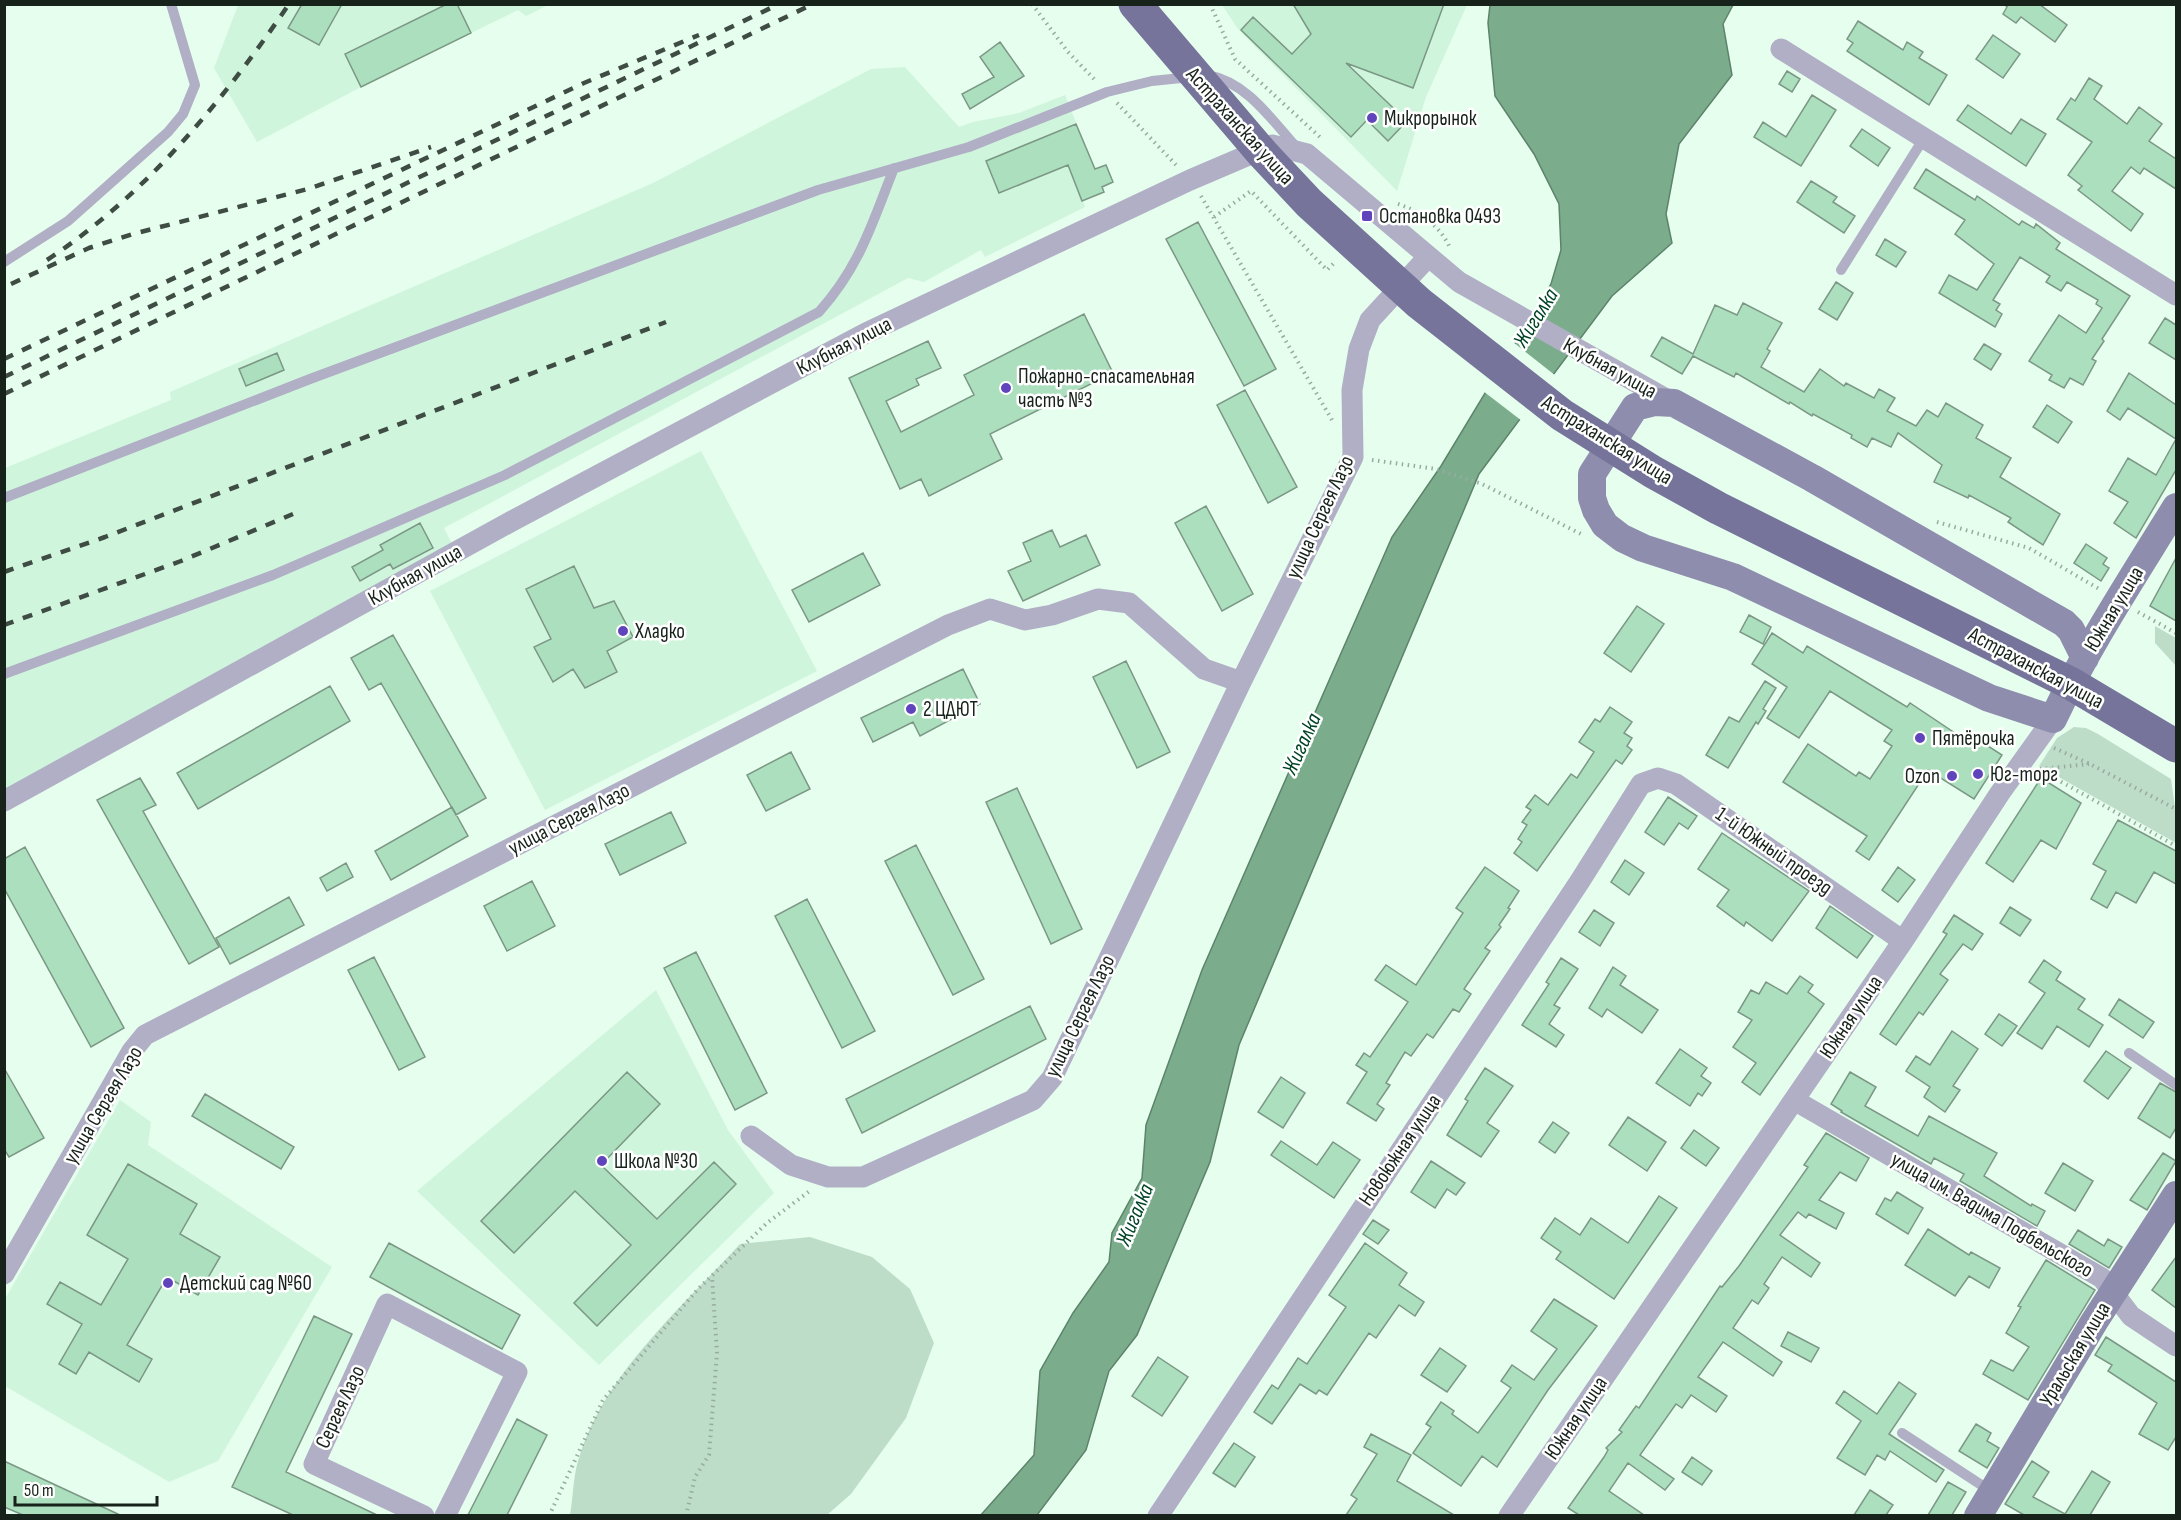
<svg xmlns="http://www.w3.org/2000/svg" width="2181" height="1520" viewBox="0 0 2181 1520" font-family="'Sofia Sans Condensed',sans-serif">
	<rect width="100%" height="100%" fill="#e6feee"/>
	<path fill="#d0f5dd" d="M238,5H548L526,16L518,10L361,87L257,142L214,68Z
		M1222,5H1467L1426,97L1397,191L1238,29Z
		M905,67L959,127L973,122L1019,113L1065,95L1095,169L1106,165L1113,182L1103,187L1104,192L1083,201L1085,207L985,257L981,250L924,282L908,278L444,528L453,546L5,795V468L171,400L170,392L653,183L871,69Z
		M701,451L817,671L545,810L430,591Z
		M656,990L728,1130L774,1193L599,1365L417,1191Z
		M120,1100L151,1122L148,1145L332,1267L218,1461L169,1482L5,1386V1299Z"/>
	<path fill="#beddc9" d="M2155,626L2176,638V666L2155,643Z
		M2074,727L2086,728L2098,734L2171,779L2176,815V843L2039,766L2057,738Z
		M810,1237L872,1257L910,1289L934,1343L906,1418L851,1494L827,1515H570C573,1498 573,1478 578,1461C602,1376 681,1308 740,1244Z"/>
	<path fill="#7bad8d" stroke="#5d836b" stroke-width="1.5" d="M1490,5H1733L1723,24L1732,75L1679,144L1666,214L1672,243L1612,296L1479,474L1239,1045L1210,1162L1137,1335L1109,1371L1086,1450L1037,1515L980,1516L1034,1455L1040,1371L1073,1313L1109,1262L1112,1233L1142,1178L1146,1125L1202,970L1392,537L1441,466L1551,284L1561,250L1559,204L1534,154L1495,96L1488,23Z"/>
	<path fill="#e6feee" d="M1513,342L1556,376L1522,421L1483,391Z"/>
	<path fill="#acdfbe" stroke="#7b9785" stroke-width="1.5" d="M302,4H342L319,45L288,28Z
		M447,4H457L471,33L361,87L345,54Z
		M1293,4H1444L1413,88L1346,63L1407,121L1388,141L1367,120L1351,137L1241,30L1253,17L1292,54L1311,34Z
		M2004,4H2039L2067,25L2055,42L2021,17L2016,23L2003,14L2007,7Z
		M1858,21L1903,50L1907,42L1923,52L1919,58L1947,75L1929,105L1847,51L1853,43L1847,39Z
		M1993,35L2020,54L2003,78L1976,59Z
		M1000,42L1024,76L970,109L962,94L994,77L980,57Z
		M1787,71L1800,79L1792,92L1779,84Z
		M2089,78L2102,86L2094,99L2127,124L2139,107L2162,124L2149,141L2176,159V189L2144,168L2140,174L2131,167L2112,191L2143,214L2131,231L2078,190L2082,186L2068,175L2092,142L2057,119L2071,98L2075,101Z
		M1812,95L1836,110L1801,166L1754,137L1763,122L1786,137Z
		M1968,105L2011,134L2021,119L2046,134L2026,166L1957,120Z
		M1076,124L1095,169L1106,165L1113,182L1102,187L1104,192L1082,201L1068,165L999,193L986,161Z
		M1862,129L1890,148L1878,166L1850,146Z
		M1926,169L1975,200L1977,196L2019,225L2022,221L2034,228L2036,224L2060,243L2056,249L2130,296L2102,339L2104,341L2092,359L2096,361L2083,385L2070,378L2064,388L2049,380L2052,375L2029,361L2059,315L2086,333L2102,308L2096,304L2098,300L2067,282L2061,291L2046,282L2050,276L2020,257L1993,300L2000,304L1996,310L2002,314L1995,327L1939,293L1949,275L1977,290L1994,264L1955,234L1965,220L1914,188Z
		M1811,181L1837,197L1833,202L1855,216L1844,233L1797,202Z
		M1198,222L1276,369L1244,386L1166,239Z
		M1885,239L1906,252L1896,267L1876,255Z
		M1836,282L1853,293L1837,320L1819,309Z
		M1743,303L1782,323L1767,349L1770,351L1761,367L1804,392L1820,369L1844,386L1846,383L1874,398L1879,389L1895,398L1887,411L1916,426L1927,410L1938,417L1946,403L1983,425L1976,438L2011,458L2000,477L2060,514L2043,545L2008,522L2011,518L1969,495L1968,498L1934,482L1942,465L1898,433L1891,447L1872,438L1867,447L1851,438L1852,435L1813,414L1812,416L1790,402L1789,404L1736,373L1734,377L1693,356L1682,374L1651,356L1662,337L1693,354L1715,305L1737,315Z
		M1084,314L1113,373L990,434L1002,459L929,496L921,479L900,489L849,378L928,341L941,368L916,379L919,385L886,401L901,432L974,395L964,375Z
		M2165,318L2176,325V360L2149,343Z
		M1984,344L2001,354L1991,370L1974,359Z
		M277,353L284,370L246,386L239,369Z
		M2129,373L2176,405V470L2136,538L2114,523L2128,502L2109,491L2128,458L2156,475L2176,439L2128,408L2120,420L2107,411Z
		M1245,390L1297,487L1268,503L1217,405Z
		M2047,405L2072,422L2058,443L2033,427Z
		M1206,506L1253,594L1222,611L1175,523Z
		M420,523L433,548L393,569L390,564L360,581L352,567L383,550L380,545Z
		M1052,530L1060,547L1086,535L1100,565L1023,601L1008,571L1031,561L1023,543Z
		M2086,544L2107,558L2103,564L2109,568L2101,581L2074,563Z
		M863,553L880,585L809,622L792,590Z
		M2176,558V621L2150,606Z
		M574,566L594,608L614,601L633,637L607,651L617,672L585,688L573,669L553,682L534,647L551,639L526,589Z
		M1637,606L1664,624L1631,672L1604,653Z
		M1749,615L1771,627L1763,644L1740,632Z
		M1772,633L1803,653L1807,646L1907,707L1910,703L1967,741L1971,735L2002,755L1974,799L1928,770L1869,860L1856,851L1867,836L1783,782L1808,744L1856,776L1859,772L1870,779L1892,746L1884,741L1892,730L1830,691L1799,738L1767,718L1787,687L1752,664Z
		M393,635L486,798L456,815L381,683L369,690L351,658Z
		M1126,661L1170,752L1137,768L1093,677Z
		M963,669L980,704L920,736L913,722L873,742L861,718Z
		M1765,681L1776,688L1763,709L1766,711L1758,724L1756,722L1728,768L1706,755L1729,717L1739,722Z
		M330,686L350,721L198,809L177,773Z
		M1610,707L1632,722L1624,733L1632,738L1627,746L1632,750L1622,764L1616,760L1537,871L1514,853L1522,842L1518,839L1527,825L1522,822L1531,810L1526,807L1535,795L1548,805L1571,774L1577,778L1594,752L1579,742L1595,719L1600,722Z
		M791,752L810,789L766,811L747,775Z
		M140,778L156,805L143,811L219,947L189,964L97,800Z
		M2041,778L2081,803L2056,849L2041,840L2013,882L1986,863Z
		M1017,788L1082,929L1051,944L986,802Z
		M1668,797L1697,816L1688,829L1679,823L1664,845L1645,832Z
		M452,807L468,836L391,880L375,851Z
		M671,812L686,843L620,875L605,844Z
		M2118,820L2176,851V884L2154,872L2136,903L2116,892L2107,908L2091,899L2106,871L2093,864Z
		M1722,833L1809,891L1772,941L1746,922L1744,926L1717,906L1729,890L1698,869Z
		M916,845L984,979L953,995L885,861Z
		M25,847L124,1028L91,1047L4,888V859Z
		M1625,860L1644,873L1629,895L1611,882Z
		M346,863L353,877L327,891L320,878Z
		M1485,867L1519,891L1508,908L1510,909L1499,925L1501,927L1485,948L1490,951L1464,989L1471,994L1459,1012L1453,1009L1433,1038L1427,1034L1411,1056L1405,1052L1386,1083L1390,1085L1377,1104L1384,1109L1376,1121L1347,1103L1367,1072L1356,1065L1364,1053L1370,1057L1408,1002L1375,980L1386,965L1416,985L1463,913L1456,908Z
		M1898,867L1915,880L1898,902L1882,890Z
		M532,881L555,926L507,951L484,906Z
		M289,897L304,925L230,964L216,938Z
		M807,899L875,1031L842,1048L775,916Z
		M1830,906L1873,936L1857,958L1816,928Z
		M2010,907L2031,920L2020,936L2000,923Z
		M1594,910L1614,923L1600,946L1579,932Z
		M1954,915L1983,934L1972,950L1963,944L1940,974L1948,980L1923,1015L1919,1012L1896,1045L1880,1034L1947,934L1943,932Z
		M696,952L767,1093L735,1110L664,968Z
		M374,957L425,1057L399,1070L348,970Z
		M1561,958L1578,969L1554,1005L1560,1008L1549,1024L1564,1035L1556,1047L1522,1025L1549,984L1546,982Z
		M2044,960L2061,972L2056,980L2085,999L2078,1009L2103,1025L2089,1047L2057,1026L2042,1049L2017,1033L2045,993L2029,982Z
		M1613,967L1626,976L1620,985L1658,1010L1642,1033L1607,1009L1602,1017L1589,1008Z
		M1800,976L1813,985L1808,992L1824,1004L1760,1095L1742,1082L1756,1063L1733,1047L1752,1020L1738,1012L1751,990L1759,994L1766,982L1787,994Z
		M2119,999L2154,1022L2143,1038L2109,1015Z
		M1030,1006L1046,1039L862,1133L846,1099Z
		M1999,1014L2017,1026L2002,1046L1985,1034Z
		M1952,1031L1978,1049L1953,1086L1960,1090L1945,1112L1924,1097L1930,1087L1906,1071L1916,1056L1930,1065Z
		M1680,1049L1707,1068L1701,1076L1711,1083L1702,1096L1698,1093L1690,1106L1656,1083Z
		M2106,1051L2131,1068L2108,1099L2084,1081Z
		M4,1068L44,1138L9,1157L4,1149Z
		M1485,1068L1513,1086L1487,1123L1499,1131L1481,1157L1447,1135L1468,1101L1465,1099Z
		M627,1072L660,1104L601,1165L657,1219L714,1162L736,1184L597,1326L574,1303L631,1245L575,1191L514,1253L481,1221Z
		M1850,1072L1876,1087L1865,1106L1918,1136L1929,1116L1997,1153L1984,1176L2031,1206L2032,1204L2045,1211L2037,1226L1960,1181L1964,1174L1934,1158L1931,1164L1841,1112L1842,1111L1831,1104Z
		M1281,1077L1305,1093L1283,1128L1258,1112Z
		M2160,1083L2176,1092V1128L2170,1138L2138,1118Z
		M205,1094L294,1147L281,1169L192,1116Z
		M1628,1117L1666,1142L1647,1171L1609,1145Z
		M1553,1122L1569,1133L1555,1153L1539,1142Z
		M1694,1130L1719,1148L1706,1166L1681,1148Z
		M1826,1133L1869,1158L1856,1181L1840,1172L1819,1200L1844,1213L1836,1229L1809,1214L1806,1218L1798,1212L1780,1235L1820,1263L1811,1277L1782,1257L1764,1284L1769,1288L1758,1304L1752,1300L1733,1328L1782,1362L1773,1376L1723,1342L1698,1377L1727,1396L1716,1412L1691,1395L1682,1408L1676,1404L1640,1455L1674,1479L1665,1490L1628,1463L1609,1491L1644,1515H1579L1568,1508L1604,1457L1608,1450L1606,1448L1622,1432L1619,1430L1636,1406L1639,1408L1720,1286L1722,1287L1739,1266L1808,1167L1804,1165Z
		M1281,1141L1317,1165L1333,1142L1360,1160L1334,1198L1271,1155Z
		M2163,1153L2176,1161L2147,1210L2130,1200Z
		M1431,1161L1465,1183L1456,1195L1447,1189L1435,1208L1411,1192Z
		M2063,1163L2093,1181L2075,1211L2045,1193Z
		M128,1164L197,1204L180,1234L220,1257L198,1295L167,1277L127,1345L152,1359L139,1382L89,1352L76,1374L59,1364L82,1324L47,1304L60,1282L101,1305L128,1259L87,1235Z
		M1897,1192L1923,1208L1908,1234L1876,1214L1885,1198L1891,1201Z
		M1659,1196L1677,1208L1614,1299L1556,1259L1561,1252L1541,1238L1555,1218L1580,1235L1591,1218L1628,1243Z
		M1373,1220L1389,1230L1378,1244L1363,1234Z
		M1928,1229L1969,1255L1971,1252L2000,1268L1989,1288L1969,1276L1955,1296L1905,1265Z
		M2078,1230L2104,1246L2108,1239L2122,1247L2109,1268L2069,1244Z
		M389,1243L520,1315L502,1349L370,1277Z
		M1365,1243L1407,1273L1399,1285L1424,1302L1415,1316L1399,1305L1376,1338L1369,1333L1327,1395L1319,1390L1316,1394L1300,1384L1272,1424L1254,1412L1272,1385L1278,1389L1298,1358L1307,1364L1346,1307L1329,1295Z
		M2176,1257V1308L2152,1290Z
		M2046,1260L2095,1290L2028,1400L1983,1374L1991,1360L2013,1371L2029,1347L2006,1333L2021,1307L2018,1306Z
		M1554,1299L1597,1326L1548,1390L1497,1467L1482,1456L1461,1486L1413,1453L1431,1427L1426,1424L1441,1402L1454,1411L1452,1414L1478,1433L1511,1388L1501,1381L1512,1365L1534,1380L1557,1349L1531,1331Z
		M314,1316L352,1334L286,1472L377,1515H293L232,1487Z
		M1788,1332L1819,1348L1811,1362L1781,1346Z
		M2106,1337L2176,1382V1437L2168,1450L2139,1434L2157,1403L2108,1371L2112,1365L2095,1355Z
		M1440,1348L1466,1366L1447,1392L1421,1375Z
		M1158,1357L1188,1377L1162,1416L1132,1396Z
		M1899,1382L1916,1394L1889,1434L1944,1470L1936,1482L1890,1451L1885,1460L1877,1455L1865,1475L1837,1458L1861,1421L1836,1403L1844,1391L1877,1414Z
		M517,1419L547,1435L507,1515H468Z
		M1976,1424L1991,1433L1987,1441L1999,1448L1987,1468L1959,1451Z
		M1371,1434L1411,1455L1397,1481L1454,1515H1346L1357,1499L1351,1495L1377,1454L1364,1447Z
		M1234,1443L1255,1457L1235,1487L1213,1473Z
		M1692,1457L1712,1471L1702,1485L1682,1472Z
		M4,1461L120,1515H23L4,1507Z
		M2032,1461L2049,1472L2033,1497L2065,1514L2092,1471L2110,1482L2090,1515H2024L2005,1504Z
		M1948,1482L1966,1492L1952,1515H1928Z
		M1870,1490L1893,1505L1886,1515H1854Z"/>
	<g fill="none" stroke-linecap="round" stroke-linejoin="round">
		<path stroke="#98ab9f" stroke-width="4" stroke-dasharray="1.5 4.5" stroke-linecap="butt" d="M1032,4L1068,52L1097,82
			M1210,4L1235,59L1322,139
			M1117,103L1178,167
			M1201,196L1332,420
			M1398,204C1420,211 1441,227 1450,248
			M1214,217L1251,191L1327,270L1336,261
			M1372,460L1436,469L1482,484L1583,535
			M1937,522L2029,548L2101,590
			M2138,612L2176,633
			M2054,748L2090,764L2176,809
			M2040,769L2089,764
			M2040,770L2176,846
			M549,1516L603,1400L698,1289L767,1223L811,1190
			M686,1516L695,1477L709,1455L717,1353L712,1276"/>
		<path stroke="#b1afc5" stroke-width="10" d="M1207,75C1247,82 1271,119 1297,148
			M4,262L68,221L168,132L183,114L195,85L171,4
			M1841,270L1924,138
			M4,498L310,379L818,190L969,147L1107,92L1152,81L1191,77
			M4,674L273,575L505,475L819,312C860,266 872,224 894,168
			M2129,1053L2176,1085
			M1902,1433L1992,1492"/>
		<path stroke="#b1afc5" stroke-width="21" d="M1781,49L2176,295
			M4,801L512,521L866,333L1190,180L1272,145L1307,154L1459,282L1673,403
			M1794,1100L2102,1278L2131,1316L2176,1346
			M751,1136L791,1165L828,1177H863L1033,1100L1052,1078L1241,682L1353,457L1352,390L1359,349L1370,320L1428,257
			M4,1274L132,1051L145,1035L948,625L990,609L1025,620L1052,615L1098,599L1129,603L1204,669L1241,682
			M424,1516L314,1464L387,1304L517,1372L445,1516
			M1158,1516L1580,881L1641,784L1658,778L1676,784L1903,941
			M1509,1516L1903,941L2000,793L2053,719"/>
		<path stroke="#8f8dad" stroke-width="28" d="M2085,658L2071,630L2064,623L1812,478L1674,403L1655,402L1635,407L1592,474V498L1596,510L1605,525L1622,538L1643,548L1733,577L1989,698L2053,719C2088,645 2133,577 2176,507
			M1978,1516L2094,1322L2176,1195"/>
		<path stroke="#77749b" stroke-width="33" d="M1135,4L1263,154L1309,203L1419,303L1562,415L1653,472L1718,508L2070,683L2176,746"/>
		<path stroke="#3f4c44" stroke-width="4.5" stroke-dasharray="10 10" stroke-linecap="butt" d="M47,260C146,195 223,101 289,4
			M11,284L89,248L133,234L308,189L431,147
			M4,359L584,83L699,35
			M4,377L779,4
			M4,394L813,4
			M4,572L105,537L666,322
			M4,625L181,561L293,514"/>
	</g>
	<g fill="#6044bc" stroke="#fff" stroke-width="2">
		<circle cx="1372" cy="118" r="6"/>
		<rect x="1361" y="210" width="12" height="12" rx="3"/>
		<circle cx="1006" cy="388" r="6"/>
		<circle cx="623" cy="631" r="6"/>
		<circle cx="911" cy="709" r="6"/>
		<circle cx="1920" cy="738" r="6"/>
		<circle cx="1978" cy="774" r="6"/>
		<circle cx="1952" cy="776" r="6"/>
		<circle cx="602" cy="1161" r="6"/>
		<circle cx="168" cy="1283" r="6"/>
	</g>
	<g text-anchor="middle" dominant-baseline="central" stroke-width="5" stroke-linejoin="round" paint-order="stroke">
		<g font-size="21" fill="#17221b" stroke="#fff" text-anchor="start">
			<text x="1384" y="118">Микрорынок</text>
			<text x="1379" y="216">Остановка 0493</text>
			<text x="1018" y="376">Пожарно-спасательная<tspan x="1018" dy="24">часть №3</tspan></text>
			<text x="635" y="631">Хладко</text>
			<text x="923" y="709">2 ЦДЮТ</text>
			<text x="1932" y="738">Пятёрочка</text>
			<text x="1990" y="774">Юг-торг</text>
			<text x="1940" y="776" text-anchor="end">Ozon</text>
			<text x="614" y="1161">Школа №30</text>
			<text x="180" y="1283">Детский сад №60</text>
		</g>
		<g font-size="21" fill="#17221b" stroke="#fff">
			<text transform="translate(1240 126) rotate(48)">Астраханская улица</text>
			<text transform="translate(844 346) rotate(-27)">Клубная улица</text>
			<text transform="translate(1610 368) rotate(29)">Клубная улица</text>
			<text transform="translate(1607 440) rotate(32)">Астраханская улица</text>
			<text transform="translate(1320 517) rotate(-65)">улица Сергея Лазо</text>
			<text transform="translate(415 575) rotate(-29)">Клубная улица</text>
			<text transform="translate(2114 609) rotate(-59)">Южная улица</text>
			<text transform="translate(2036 668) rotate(28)">Астраханская улица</text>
			<text transform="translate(569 819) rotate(-27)">улица Сергея Лазо</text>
			<text transform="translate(1774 851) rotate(35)">1-й Южный проезд</text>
			<text transform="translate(1080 1016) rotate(-64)">улица Сергея Лазо</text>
			<text transform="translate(1851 1017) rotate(-56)">Южная улица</text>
			<text transform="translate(103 1105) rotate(-59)">улица Сергея Лазо</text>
			<text transform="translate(1400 1150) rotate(-56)">Новоюжная улица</text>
			<text transform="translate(1992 1215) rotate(30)">улица им. Вадима Подбельского</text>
			<text transform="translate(2075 1354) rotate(-59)">Уральская улица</text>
			<text transform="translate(340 1407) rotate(-65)">Сергея Лазо</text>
			<text transform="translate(1576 1418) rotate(-56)">Южная улица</text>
		</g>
		<g font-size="22" font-style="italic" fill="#014325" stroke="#fff">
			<text transform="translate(1536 318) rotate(-58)">Жигалка</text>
			<text transform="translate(1302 744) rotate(-66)">Жигалка</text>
			<text transform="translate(1135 1215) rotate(-67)">Жигалка</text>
		</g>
	</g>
	<rect width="2181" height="1520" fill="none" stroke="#17221b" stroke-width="12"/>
	<path d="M15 1496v9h142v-9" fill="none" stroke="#17221b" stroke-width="3"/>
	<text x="24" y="1496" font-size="18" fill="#17221b" stroke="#ffffff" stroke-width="4.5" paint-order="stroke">50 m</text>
</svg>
